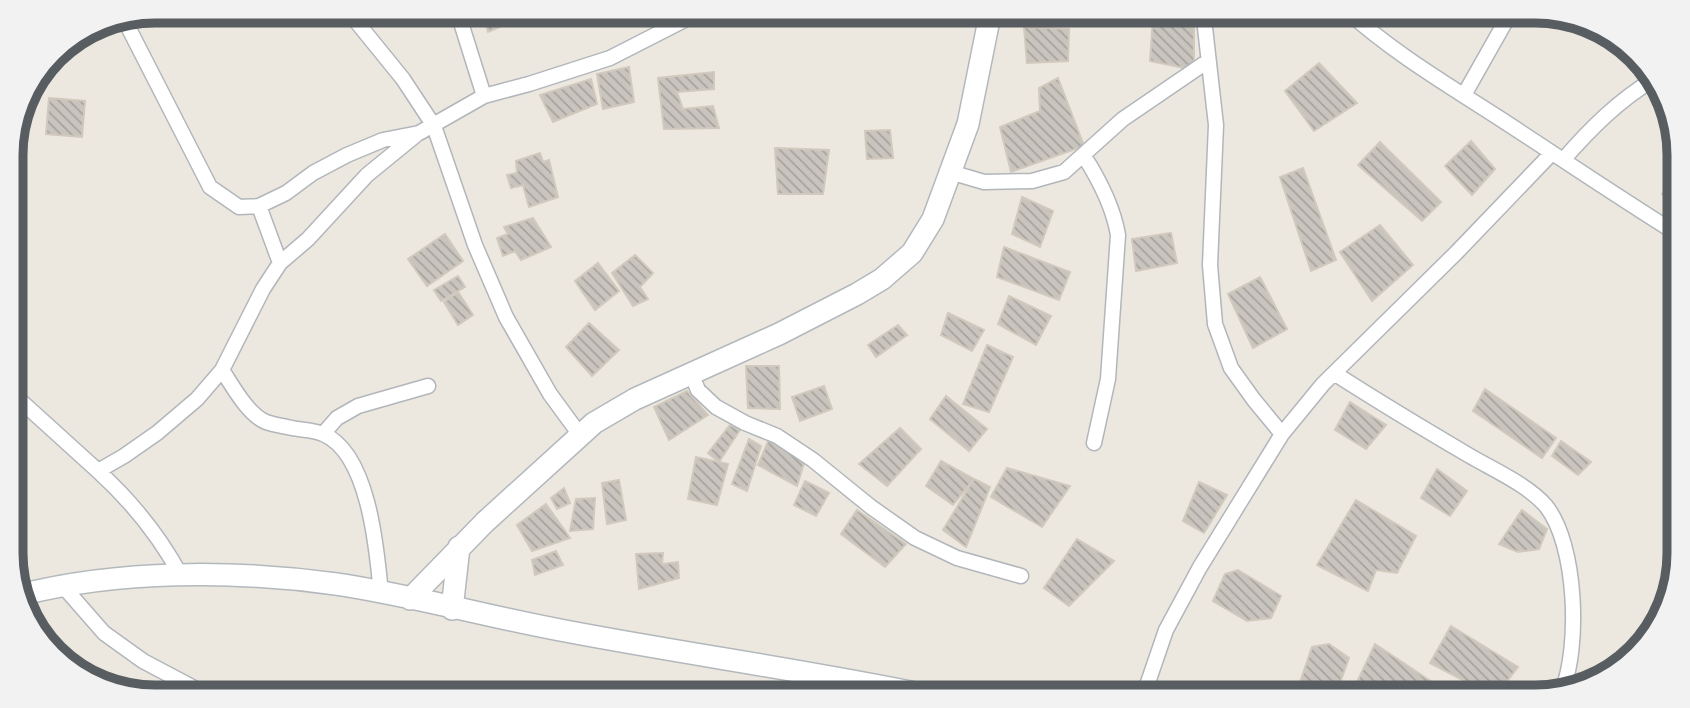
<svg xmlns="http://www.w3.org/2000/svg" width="1690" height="708" viewBox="0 0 1690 708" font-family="Barlow,sans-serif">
	<defs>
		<pattern id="building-back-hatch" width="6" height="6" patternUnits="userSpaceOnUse" patternTransform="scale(1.75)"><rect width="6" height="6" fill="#c9c5be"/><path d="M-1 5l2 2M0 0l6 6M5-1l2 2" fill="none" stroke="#a6a39e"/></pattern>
	</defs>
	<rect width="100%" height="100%" fill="#ece8df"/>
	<path fill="url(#building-back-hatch)" stroke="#d1c9bd" stroke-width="2" d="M482,10H512L514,21L488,32Z
		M521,10H552V16L522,17Z
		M1153,18L1194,28V70L1150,61Z
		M1024,27L1069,29L1068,61L1027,63Z
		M1319,63L1357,103L1314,131L1285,91Z
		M629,67L634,102L603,109L597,74Z
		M714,72V89L677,92L683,109L713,106L719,128L664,129L658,78Z
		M1058,78L1084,146L1011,172L1000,127L1040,111L1039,88Z
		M591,79L597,104L553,122L540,95Z
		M49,98L85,101L82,137L46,134Z
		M890,130L893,158L867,159L865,131Z
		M1471,141L1495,169L1472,195L1445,166Z
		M1380,142L1441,202L1422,221L1358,165Z
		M1678,144V159L1669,152Z
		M775,148L829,150L823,194H778Z
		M540,153L543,162L549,160L558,197L529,207L523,185L511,188L507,175L517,173L516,161Z
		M1303,168L1336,260L1311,271L1280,177Z
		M1678,171V203L1662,194Z
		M1022,197L1053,211L1040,247L1012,234Z
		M533,218L551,247L521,260L515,251L503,256L497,238L508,234L504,227Z
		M1380,225L1413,265L1372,301L1340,252Z
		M1171,233L1177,263L1136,271L1132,239Z
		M445,234L463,261L427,286L408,259Z
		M1004,247L1070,272L1059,300L997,277Z
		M635,255L653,273L640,287L648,299L633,306L612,273Z
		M598,263L619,291L595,310L575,281Z
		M458,276L465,287L441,301L434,290Z
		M1260,277L1287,329L1253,348L1228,294Z
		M458,292L473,315L458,325L444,302Z
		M1009,296L1051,316L1036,345L998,324Z
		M948,313L984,330L972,351L941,335Z
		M589,323L619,350L592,376L566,347Z
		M898,325L907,335L876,357L868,345Z
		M987,345L1013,357L989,412L963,404Z
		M746,366H779L780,409L748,408Z
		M824,386L832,409L800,421L792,397Z
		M1485,389L1556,438L1542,458L1473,411Z
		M687,391L708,415L669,440L654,407Z
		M946,396L987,429L969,451L930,419Z
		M1350,402L1386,425L1366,449L1335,430Z
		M730,425L740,430L719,462L708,453Z
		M900,428L921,449L887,486L859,464Z
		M749,439L761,446L747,491L732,484Z
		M769,439L805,460L797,486L758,465Z
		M1561,441L1591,462L1578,475L1552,456Z
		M696,457L728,464L717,505L688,499Z
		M941,461L974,479L953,505L926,486Z
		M1007,468L1070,486L1042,527L991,497Z
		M1437,469L1467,491L1450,516L1421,498Z
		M974,479L990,487L966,547L943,530Z
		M619,480L626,520L607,524L602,483Z
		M805,481L829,493L816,516L794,505Z
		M1199,482L1227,495L1204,533L1183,521Z
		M564,488L570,503L557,509L551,498Z
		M595,498L593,529L570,531L576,499Z
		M1356,500L1416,536L1397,573L1376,570L1368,591L1317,565Z
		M546,504L570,538L532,551L517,525Z
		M857,510L906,544L885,567L841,534Z
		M1522,510L1547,529L1539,549L1518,552L1499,544Z
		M1077,539L1114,561L1069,606L1044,588Z
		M556,551L563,565L535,575L532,560Z
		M663,553L662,564L678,562L679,578L639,589L636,554Z
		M1238,570L1281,596L1271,618L1247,621L1213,601L1225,574Z
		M1451,626L1518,667L1495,697L1430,663Z
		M1329,644L1349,658L1335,697H1295L1312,647Z
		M1375,644L1438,686L1430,697H1350Z"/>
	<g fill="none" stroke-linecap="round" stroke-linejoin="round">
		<defs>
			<path id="street" d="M347,10L403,79L434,126L475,245L506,317L550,394L580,435
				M457,10L484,96
				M1203,10L1216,125L1210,265L1215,324L1231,368L1254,400L1282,434
				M1346,10C1392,52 1448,85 1499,118C1559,157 1618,197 1679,235
				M123,17L210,187L239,207L259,206L286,193L313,173L347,155L383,140L419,133L484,96L529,84L610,58L704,10
				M1464,95L1512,10
				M1084,156C1100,181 1113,206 1118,235L1108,379L1094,443
				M1563,160C1591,128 1618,101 1654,79
				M950,172L984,182L1032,181L1064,172L1123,119L1208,61
				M259,206L280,263
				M222,370C232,385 248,415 266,422C274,425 284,426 292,428C302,430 314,430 323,434C369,453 377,550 381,594
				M691,373L698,390L716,407L745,423L777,436L813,460L871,507L915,538L957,558L1021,576
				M1334,373C1379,402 1424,429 1470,456C1494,470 1528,485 1546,506C1577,545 1580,647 1562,691
				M12,393L98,471
				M323,434L337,418L358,406L428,386
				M181,576C159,535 132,502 98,471L124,456L157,433L197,399L222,370L263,289L280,263L308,239L367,175L416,135
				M62,585L104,633L143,661L211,697
				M824,697L830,677
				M1143,697L1166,630L1200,567L1282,434L1323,384L1456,253L1551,154"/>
			<path id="secondary" d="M20,595C118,570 236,570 336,584C411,595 485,616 560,630C685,654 811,671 935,697
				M410,599L485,522L594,423L635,399L779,334L857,294L882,279L912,253L933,219L968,124L991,10
				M452,609L459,547"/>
		</defs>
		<use href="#street" stroke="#b2b6bb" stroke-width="17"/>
		<use href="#secondary" stroke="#b3b8bd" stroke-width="24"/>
		<use href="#street" stroke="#fff" stroke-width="14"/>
		<use href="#secondary" stroke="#fff" stroke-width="21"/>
	</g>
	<path d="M0 0H1690V708H0ZM155 23H1535A132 132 0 0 1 1667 155V553A132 132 0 0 1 1535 685H155A132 132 0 0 1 23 553V155A132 132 0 0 1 155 23Z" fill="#f2f2f2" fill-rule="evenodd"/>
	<path fill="none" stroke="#585d61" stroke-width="9" d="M155 23H1535A132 132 0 0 1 1667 155V553A132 132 0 0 1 1535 685H155A132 132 0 0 1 23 553V155A132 132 0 0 1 155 23Z"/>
</svg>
